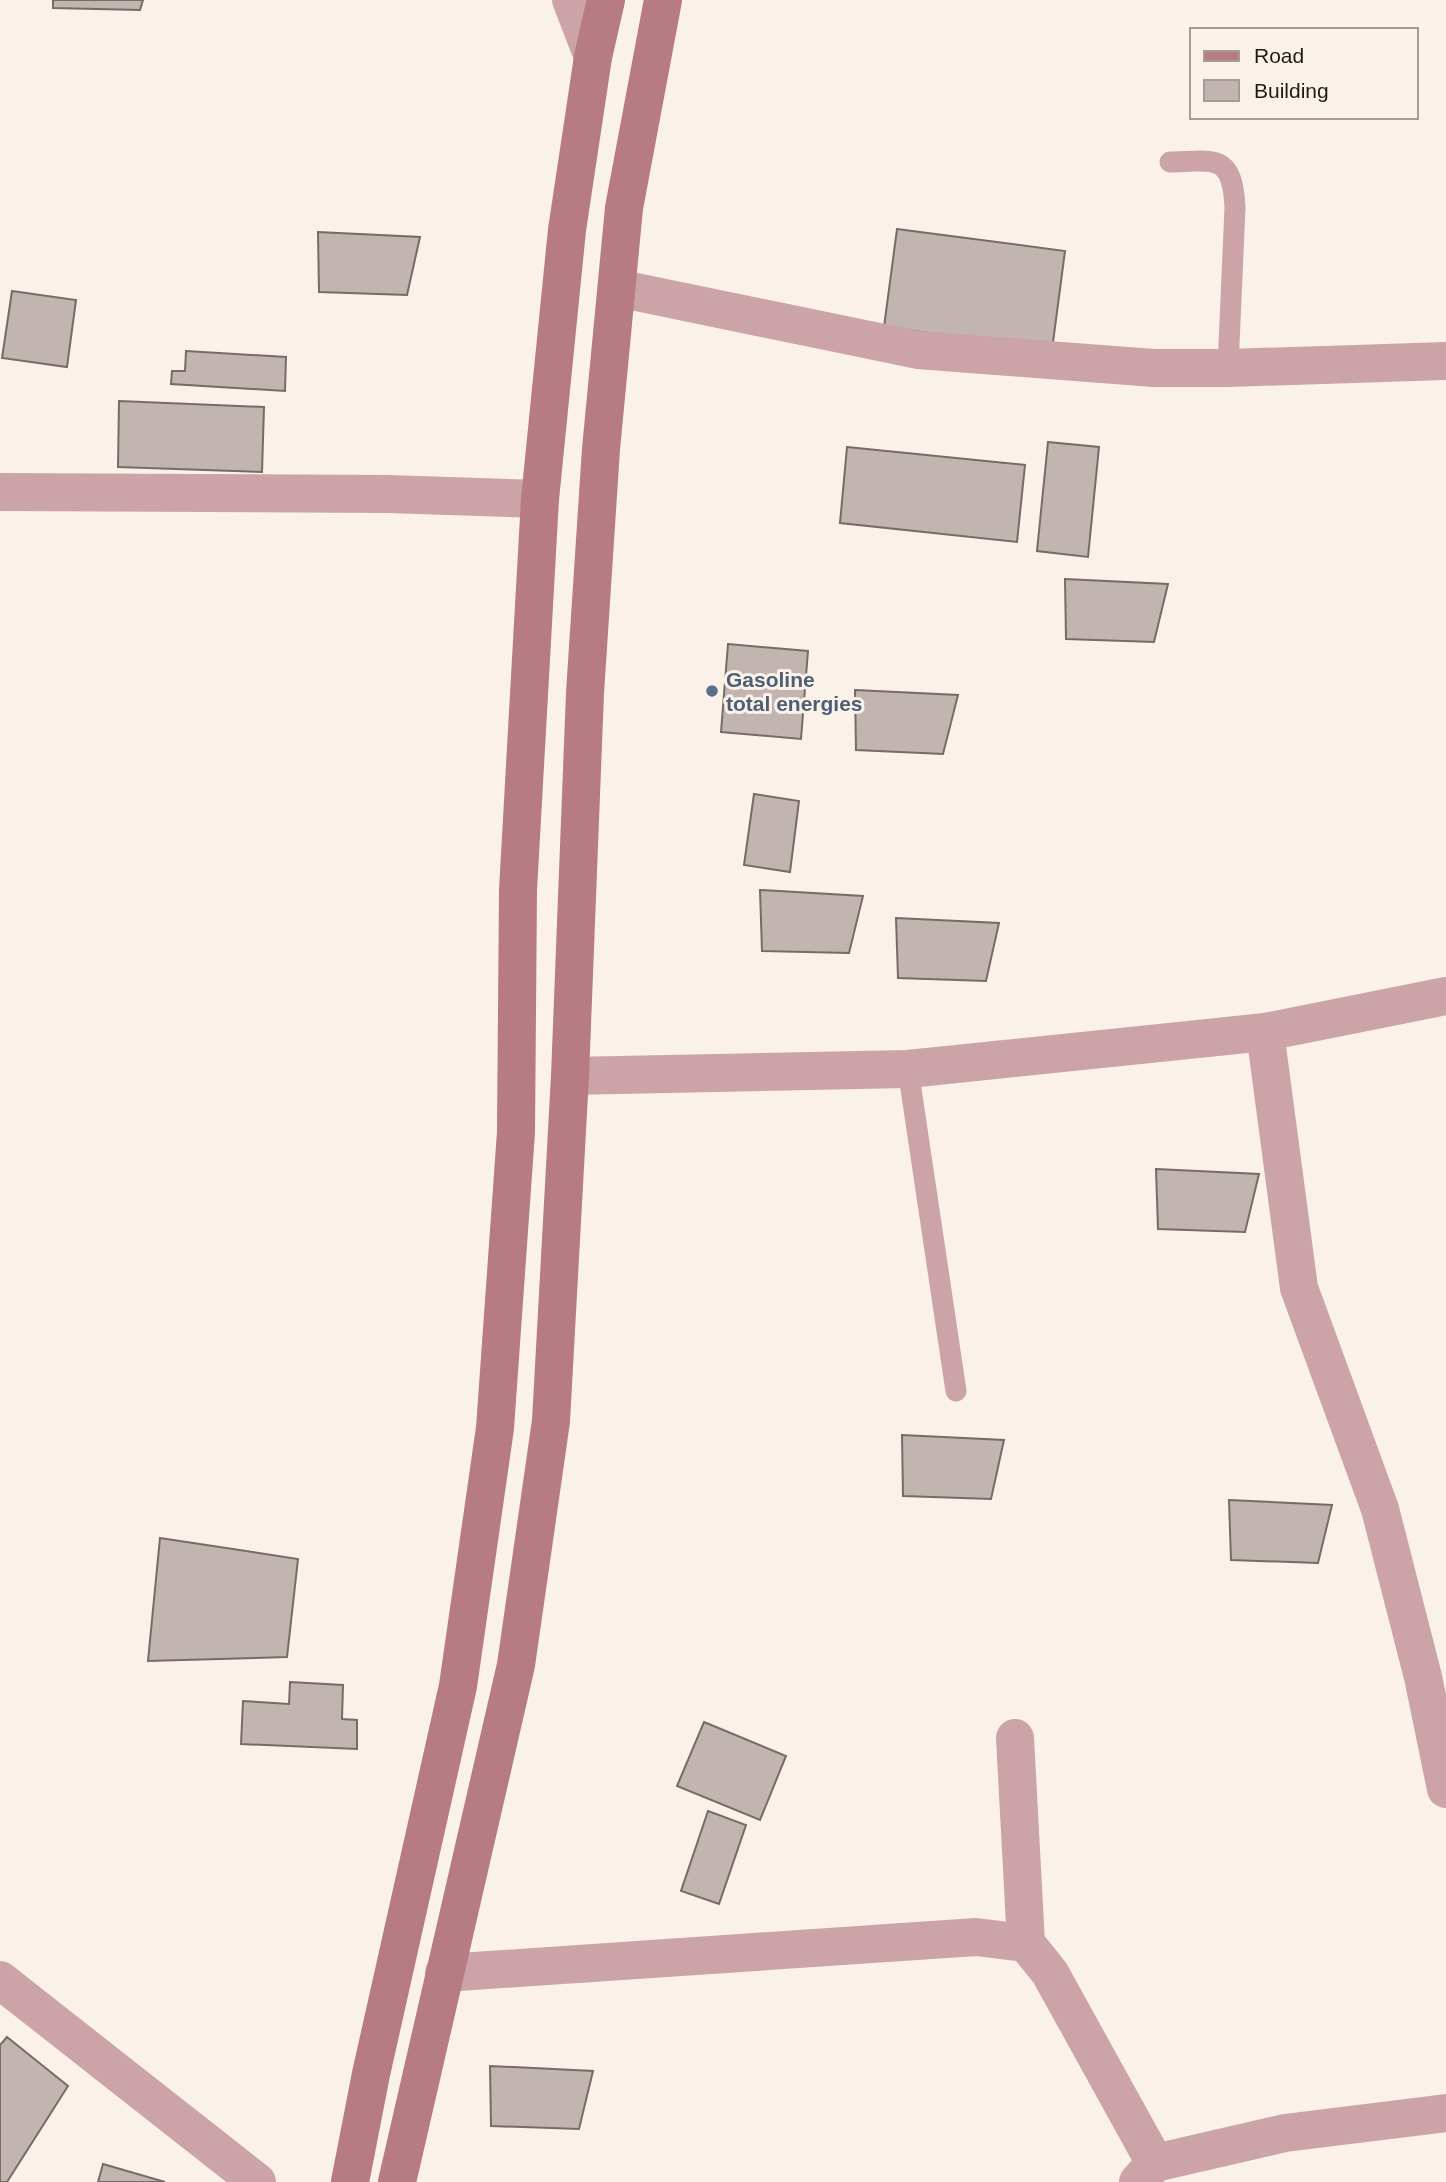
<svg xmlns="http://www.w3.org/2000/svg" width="1446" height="2182" viewBox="0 0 1446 2182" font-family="Helvetica,sans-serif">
	<rect width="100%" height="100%" fill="#faf2e8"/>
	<path fill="#c2b4b1" stroke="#776b68" stroke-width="2" d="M53,0H143L140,10L53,8Z
		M897,229L1065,251L1052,350L884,327Z
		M318,232L420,237L407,295L319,292Z
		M12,291L76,300L67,367L2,358Z
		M186,351L286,357L285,391L171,384L172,371H185Z
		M119,401L264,407L262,472L118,467Z
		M1048,442L1099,447L1088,557L1037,551Z
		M847,447L1025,465L1017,542L840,523Z
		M1065,579L1168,584L1154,642L1066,639Z
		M728,644L808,651L801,739L721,732Z
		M855,690L958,695L943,754L856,750Z
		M754,794L799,801L790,872L744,865Z
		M760,890L863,896L849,953L762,951Z
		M896,918L999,923L986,981L898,978Z
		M1156,1169L1259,1174L1245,1232L1158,1229Z
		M902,1435L1004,1440L991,1499L903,1496Z
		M1229,1500L1332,1505L1318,1563L1231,1560Z
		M160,1538L298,1559L287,1657L148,1661Z
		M290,1682L343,1685L342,1719L357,1720V1749L241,1744L243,1701L289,1704Z
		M704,1722L786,1756L760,1820L677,1786Z
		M708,1811L746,1825L719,1904L681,1891Z
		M7,2037L68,2086L7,2182H0V2045Z
		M490,2066L593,2071L579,2129L491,2126Z
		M103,2164L165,2182H98Z"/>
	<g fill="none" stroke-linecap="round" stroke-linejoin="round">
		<path stroke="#cca3a8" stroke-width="21" d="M1170,162C1215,161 1232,153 1235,207L1228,368
			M908,1069L956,1391"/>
		<path stroke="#cca3a8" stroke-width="38" d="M571,0L593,57
			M617,288L918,350L1154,368H1228L1446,361
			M0,492L387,494L540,499
			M1265,1032L1299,1288L1380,1509L1423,1677L1446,1789
			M570,1076L908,1069L1265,1032L1446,996
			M1015,1738L1026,1943
			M444,1973L976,1937L1026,1943L1050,1973L1155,2163
			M0,1980L257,2182
			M1138,2182L1155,2163L1285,2133L1446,2113"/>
		<path stroke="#b77b83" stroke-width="38" d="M350,2182L371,2074L458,1686L495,1428L516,1132L518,890L540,499L567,230L593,57L606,0
			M397,2182L516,1665L551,1421L570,1076L585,693L601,449L624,208L663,0"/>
	</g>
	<circle fill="#5c6f8a" stroke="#faf2e8" stroke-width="2.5" cx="712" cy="691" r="7"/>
	<g text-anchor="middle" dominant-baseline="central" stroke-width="6" stroke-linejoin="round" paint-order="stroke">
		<g font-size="21" font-weight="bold" fill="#4e5e75" stroke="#faf2e8" text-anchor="start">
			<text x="726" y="679">Gasoline<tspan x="726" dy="24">total energies</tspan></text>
		</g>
	</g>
	<rect x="1190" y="28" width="228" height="91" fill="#faf2e8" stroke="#a29c94" stroke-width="2"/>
	<rect x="1204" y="51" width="35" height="10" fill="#b77b83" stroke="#a29c94" stroke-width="2"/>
	<text x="1254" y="63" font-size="21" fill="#1e1b17">Road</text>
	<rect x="1204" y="80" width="35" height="21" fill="#c2b4b1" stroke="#a29c94" stroke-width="2"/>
	<text x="1254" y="98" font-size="21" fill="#1e1b17">Building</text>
</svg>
